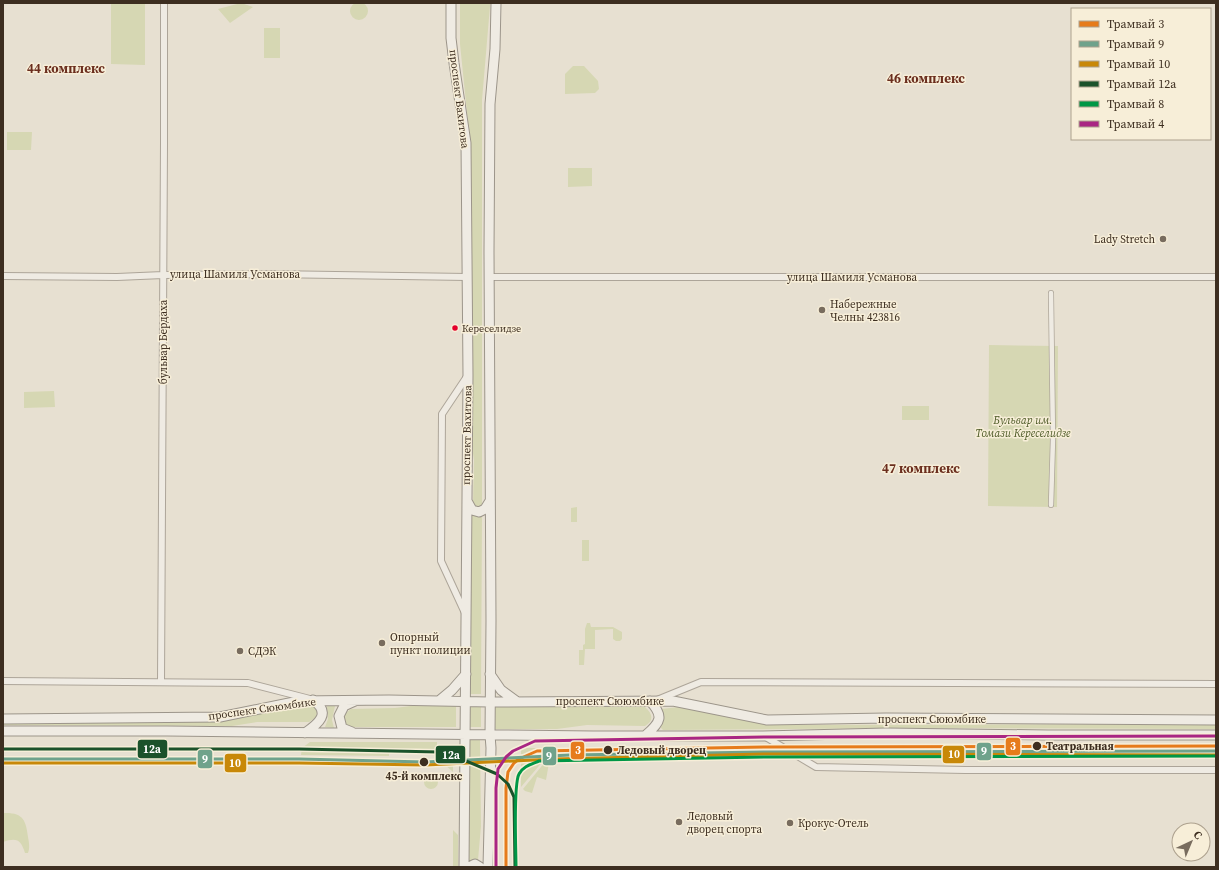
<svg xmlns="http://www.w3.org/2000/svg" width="1219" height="870" viewBox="0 0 1219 870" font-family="'Source Serif 4',serif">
	<rect width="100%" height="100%" fill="#e7e0d1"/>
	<path fill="#d6d7b3" d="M350 11a9 9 0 1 1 18 0a9 9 0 1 1-18 0Z
		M111,3H145V65L111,64Z
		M241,3L253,7L230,23L218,9Z
		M460,3H490V6L482,100V504L480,506H476L473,503L474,460L470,434L471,251L470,142L460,44Z
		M264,28H280V58H264Z
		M573,66H584L598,81L599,89L595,93L565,94V74Z
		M7,132H32L31,150H7Z
		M568,168H592V186L568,187Z
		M989,345L1058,346L1057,507L988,506Z
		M54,391L55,407L24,408V392Z
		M902,406H929V420H902Z
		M577,507V522H571V508Z
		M470,513L476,516L482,513L481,694H469Z
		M582,540H589V561H582Z
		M587,623H590L591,627H613L622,632V639L620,641H616L613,639V629L595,630V649H585L584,665H579V650H583V645L585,644V629Z
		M309,704L316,708L317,712L316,717L309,722H257L232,726L3,725V721L217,722C248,717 278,708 309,704Z
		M426,704L456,705V727H347L343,720L344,714L351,709L395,708Z
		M469,705H481V727H469Z
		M327,706H335L332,720L334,728L325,727L328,719Z
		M494,706L645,707C653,714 654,721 645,726L587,725L557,729H494Z
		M679,707L771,725L1216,724V729L903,728L663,730L661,728V709Z
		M468,740H480L481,826L478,860L473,859L469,861Z
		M310,742H437V752H389V756L301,755L302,748Z
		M521,748H550V760H544L521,787Z
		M442,753H447L453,766V772L442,762Z
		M545,762L549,763L546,780L537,777L532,793L525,791L523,789Z
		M424 782a7 7 0 1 1 14 0a7 7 0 1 1-14 0Z
		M3,813C23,812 26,820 28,837C29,842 30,848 28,853H25C21,840 17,837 3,842Z
		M453,830L458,835V867H453Z"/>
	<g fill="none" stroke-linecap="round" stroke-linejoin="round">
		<defs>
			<path id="pedestrian" d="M1051,293L1053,439L1051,505"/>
			<path id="minor" d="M3,276L117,277L163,275L270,274L467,277
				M489,277H1216
				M465,613L441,561L442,414L468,375
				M3,681L248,683L310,699
				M161,682L164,143V3
				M657,700L701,682L1216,684
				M764,736L816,767L965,770H1216"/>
			<path id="secondary" d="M451,3V38L454,63L466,143L468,375L464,867
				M467,501L472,510L479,512L485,509L490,501
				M490,674L501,690L516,701
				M440,700L452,690L466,674
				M3,719L220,717L299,701L389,700L489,702L673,701L767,720L886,718L1216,720
				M3,731H167L593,736H763L886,733L1048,735H1216
				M352,732L342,728L339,716L344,706L355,701
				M305,733C318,724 332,713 313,700
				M646,735C661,722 664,716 650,701
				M469,867L475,864L480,867
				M488,867L491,748L490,735L491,621L489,251L490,104L495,49L496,3"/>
		</defs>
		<use href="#pedestrian" stroke="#ada599" stroke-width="6"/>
		<use href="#minor" stroke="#ada599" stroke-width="8"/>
		<use href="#secondary" stroke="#9c958a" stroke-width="11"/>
		<use href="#pedestrian" stroke="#efebe3" stroke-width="4.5"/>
		<use href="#minor" stroke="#efebe3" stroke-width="6"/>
		<use href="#secondary" stroke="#efebe3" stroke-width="9"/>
		<defs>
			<path id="tram-1" d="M506,867V788L508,772L514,763L519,759L537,751L766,747L1216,746"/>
			<path id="tram-2" d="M3,759H299L425,762L570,755L766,752L1216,751"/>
			<path id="tram-3" d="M3,763H299L425,765L555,759L766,754L1216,755"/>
			<path id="tram-4" d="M3,749H299L439,752L452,755L497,774L508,784L514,797L515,867"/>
			<path id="tram-5" d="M516,867C516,850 513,785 519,774C523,766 532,764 539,761L766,757L1216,756"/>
			<path id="tram-6" d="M496,867V788L498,769L506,757L513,751L535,741L766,737L1216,736"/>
		</defs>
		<use href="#tram-1" stroke="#f7eed8" stroke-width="6"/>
		<use href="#tram-2" stroke="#f7eed8" stroke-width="6"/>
		<use href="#tram-3" stroke="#f7eed8" stroke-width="6"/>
		<use href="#tram-4" stroke="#f7eed8" stroke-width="6"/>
		<use href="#tram-5" stroke="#f7eed8" stroke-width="6"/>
		<use href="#tram-6" stroke="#f7eed8" stroke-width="6"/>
		<use href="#tram-1" stroke="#e67b1b" stroke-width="3"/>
		<use href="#tram-2" stroke="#6fa28b" stroke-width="3"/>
		<use href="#tram-3" stroke="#c88808" stroke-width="3"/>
		<use href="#tram-4" stroke="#1b522b" stroke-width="3"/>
		<use href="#tram-5" stroke="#009746" stroke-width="3"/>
		<use href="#tram-6" stroke="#a92683" stroke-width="3"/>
	</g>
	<g fill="#786c5e" stroke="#f7eed8" stroke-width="1.5">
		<circle cx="1163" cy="239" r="4"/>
		<circle cx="822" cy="310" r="4"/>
		<circle cx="382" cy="643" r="4"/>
		<circle cx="240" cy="651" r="4"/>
		<circle cx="679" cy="822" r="4"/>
		<circle cx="790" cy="823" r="4"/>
	</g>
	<circle fill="#e4002b" stroke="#f7eed8" stroke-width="1.5" cx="455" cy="328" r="3.5"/>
	<g fill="#3d2e20" stroke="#f7eed8" stroke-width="1.5">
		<circle cx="1037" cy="746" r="5"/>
		<circle cx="608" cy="750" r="5"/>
		<circle cx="424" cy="762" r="5"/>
	</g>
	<g text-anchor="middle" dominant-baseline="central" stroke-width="3" stroke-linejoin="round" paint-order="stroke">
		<g font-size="10" fill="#3d2e20" stroke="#f7eed8" text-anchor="start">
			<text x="462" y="328">Кереселидзе</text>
		</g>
		<g font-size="11" fill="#3d2e20" stroke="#f7eed8">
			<text transform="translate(459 99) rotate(83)">проспект Вахитова</text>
			<text x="235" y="274">улица Шамиля Усманова</text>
			<text x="852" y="277">улица Шамиля Усманова</text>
			<text transform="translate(163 342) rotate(-90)">бульвар Бердаха</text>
			<text transform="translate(467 435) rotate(-89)">проспект Вахитова</text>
			<text x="610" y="701">проспект Сююмбике</text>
			<text transform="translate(262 709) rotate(-8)">проспект Сююмбике</text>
			<text x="932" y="719">проспект Сююмбике</text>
		</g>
		<g font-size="11" fill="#3d2e20" stroke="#f7eed8" text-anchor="start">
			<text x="1155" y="239" text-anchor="end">Lady Stretch</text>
			<text x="830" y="304">Набережные<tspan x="830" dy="13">Челны 423816</tspan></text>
			<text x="390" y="637">Опорный<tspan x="390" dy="13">пункт полиции</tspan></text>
			<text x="248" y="651">СДЭК</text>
			<text x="687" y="816">Ледовый<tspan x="687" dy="13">дворец спорта</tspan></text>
			<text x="798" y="823">Крокус-Отель</text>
		</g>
		<g font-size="11" font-style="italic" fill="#4d5a26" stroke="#f7eed8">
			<text x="1023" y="420">Бульвар им.<tspan x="1023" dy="13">Томази Кереселидзе</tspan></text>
		</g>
		<g font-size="11" font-weight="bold" fill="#3d2e20" stroke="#f7eed8" text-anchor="start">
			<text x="1046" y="746">Театральная</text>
			<text x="617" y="750">Ледовый дворец</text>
			<text x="424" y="776" text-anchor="middle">45-й комплекс</text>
		</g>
		<g font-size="13" font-weight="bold" fill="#6b2e1e" stroke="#f7eed8">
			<text x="66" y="68">44 комплекс</text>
			<text x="926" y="78">46 комплекс</text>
			<text x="921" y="468">47 комплекс</text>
		</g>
	</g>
	<g stroke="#f7eed8" stroke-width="1.5">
		<rect x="1005" y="737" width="16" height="19" rx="4" fill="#e67b1b"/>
		<rect x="137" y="739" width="31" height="20" rx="4" fill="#1b522b"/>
		<rect x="570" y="741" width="15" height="19" rx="4" fill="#e67b1b"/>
		<rect x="976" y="742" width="16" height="19" rx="4" fill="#6fa28b"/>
		<rect x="942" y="745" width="23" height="19" rx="4" fill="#c88808"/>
		<rect x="435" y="745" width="31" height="19" rx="4" fill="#1b522b"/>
		<rect x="542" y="746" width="15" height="20" rx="4" fill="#6fa28b"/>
		<rect x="197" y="749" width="16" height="20" rx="4" fill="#6fa28b"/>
		<rect x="224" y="753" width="23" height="20" rx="4" fill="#c88808"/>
	</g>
	<g font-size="11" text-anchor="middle" font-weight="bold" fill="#fff">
		<text x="1013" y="750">3</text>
		<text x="152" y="753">12а</text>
		<text x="578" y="754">3</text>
		<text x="984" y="755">9</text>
		<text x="954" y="758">10</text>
		<text x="451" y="759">12а</text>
		<text x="549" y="760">9</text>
		<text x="205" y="763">9</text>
		<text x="235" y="767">10</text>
	</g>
	<rect width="1219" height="870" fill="none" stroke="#3d2e20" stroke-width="8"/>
	<rect x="1071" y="8" width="140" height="132" fill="#f7eed8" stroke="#ada18e"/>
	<rect x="1079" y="21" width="20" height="6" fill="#e67b1b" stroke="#ada18e"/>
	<text x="1107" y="28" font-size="12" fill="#3d2e20">Трамвай 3</text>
	<rect x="1079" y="41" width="20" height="6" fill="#6fa28b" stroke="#ada18e"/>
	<text x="1107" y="48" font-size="12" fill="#3d2e20">Трамвай 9</text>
	<rect x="1079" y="61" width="20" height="6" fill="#c88808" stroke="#ada18e"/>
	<text x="1107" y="68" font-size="12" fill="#3d2e20">Трамвай 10</text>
	<rect x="1079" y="81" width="20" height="6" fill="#1b522b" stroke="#ada18e"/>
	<text x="1107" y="88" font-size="12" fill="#3d2e20">Трамвай 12а</text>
	<rect x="1079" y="101" width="20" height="6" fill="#009746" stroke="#ada18e"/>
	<text x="1107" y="108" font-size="12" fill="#3d2e20">Трамвай 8</text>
	<rect x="1079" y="121" width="20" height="6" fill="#a92683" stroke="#ada18e"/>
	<text x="1107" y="128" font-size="12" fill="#3d2e20">Трамвай 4</text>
	<g transform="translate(1191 842) rotate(44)"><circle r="19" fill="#f7eed8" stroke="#ada18e"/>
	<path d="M0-3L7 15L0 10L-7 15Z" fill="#786c5e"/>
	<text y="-6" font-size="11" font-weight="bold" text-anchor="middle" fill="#3d2e20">С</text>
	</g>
</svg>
